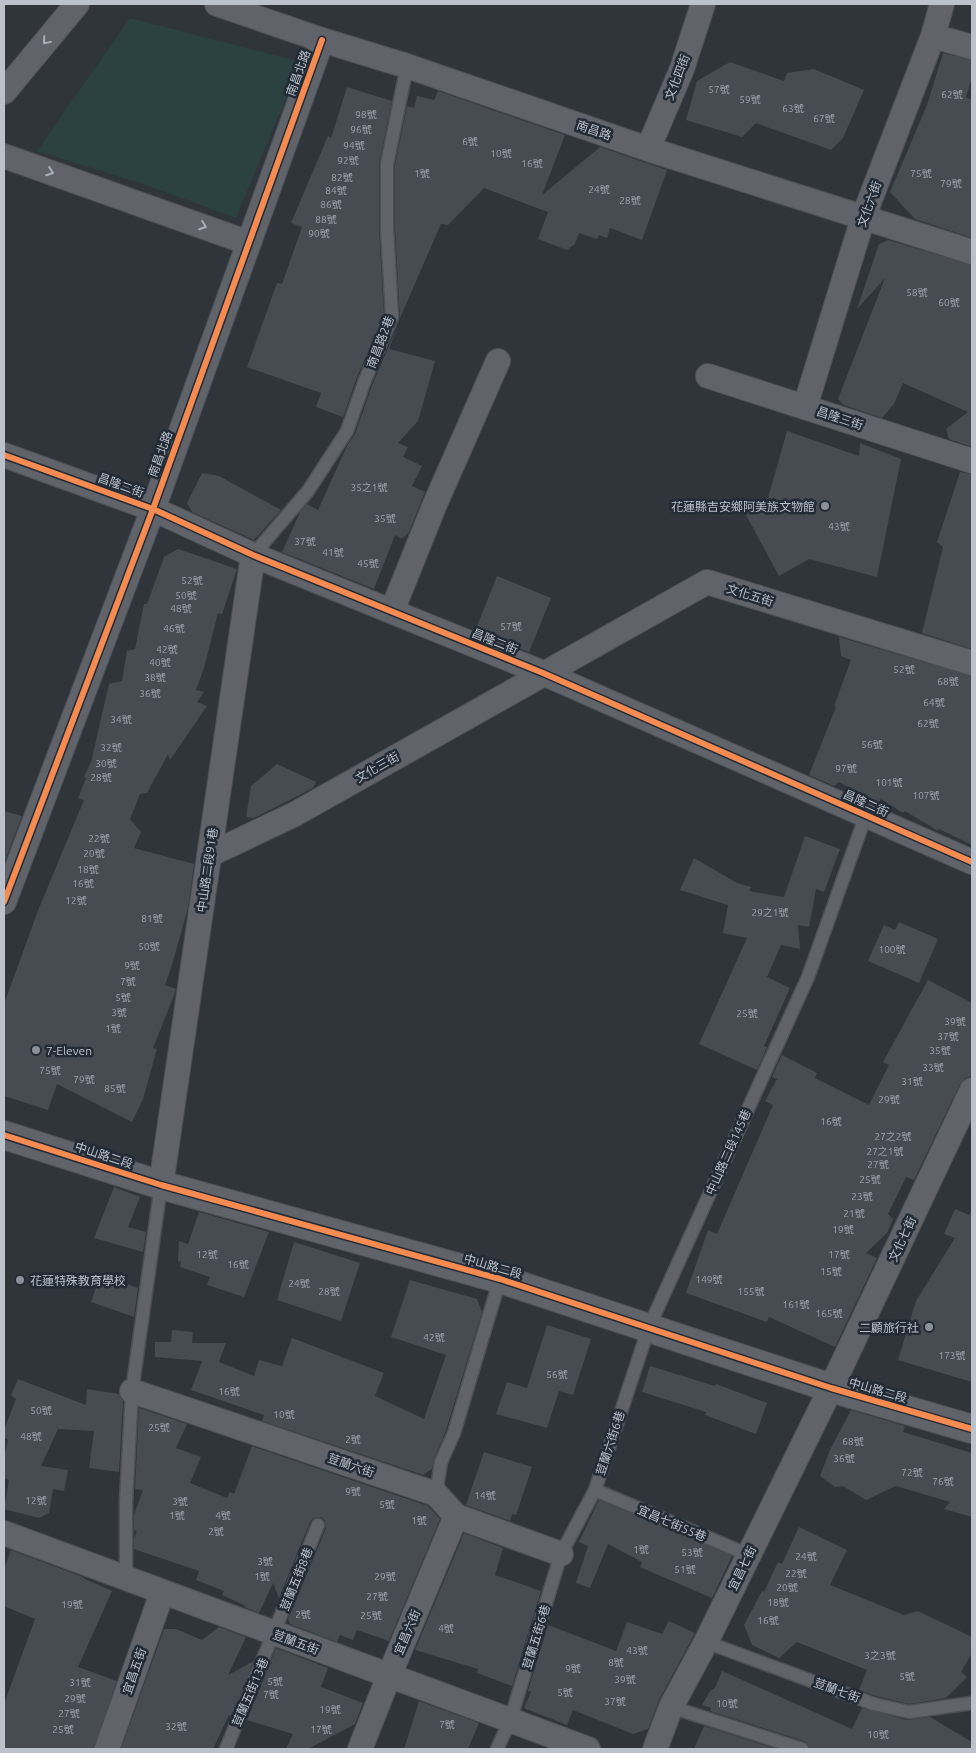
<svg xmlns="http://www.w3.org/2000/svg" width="976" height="1753" viewBox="0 0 976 1753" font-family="Ubuntu,'Noto Sans TC',sans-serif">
	<rect width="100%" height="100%" fill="#2f353b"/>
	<path fill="#2c4142" d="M130,18L301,62L236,218L146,185L37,151Z"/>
	<path fill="#474c52" d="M943,53L972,60V77L966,97L972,100V238L915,219L890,192L927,105Z
		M730,62L784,81L787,73L814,69L864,90L843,138L831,150L756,123L742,137L686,120L697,81Z
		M347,87L392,101L379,164V228L384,316L357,377L343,417L316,407L321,393L247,367L277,283L282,284L302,227L291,223L328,136L331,138Z
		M438,91L565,135L542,195L600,147L667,170L642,240L610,228L607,238L599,235L597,239L579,233L575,244L567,250L538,239L548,212L484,188L448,225L441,224L400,318L395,228V165L407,106L414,108L417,96L434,100Z
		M888,240L972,265V447L949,439L946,429L968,412L903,383L894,404L882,418L844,405L838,399L885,278L857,309L879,244Z
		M398,325L389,349L435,361L418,421L398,443L408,447L403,457L422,466L412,486L425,492L409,532L402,539L395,535L374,589L282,552L300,512L307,504L318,510L347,446L355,434L373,383Z
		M787,431L859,456L860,443L901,459L877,577L809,559L779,576L746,515L768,498Z
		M960,472L972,474V649L922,633L943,547L937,542Z
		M202,473L219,476L281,510L254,540L192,512L187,503Z
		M178,549L237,569L222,614L218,613L204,668L196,690L204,692L197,702L207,706L170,760L168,754L147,793L140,794L130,819L141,832L134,848L194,864L188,908L172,965L165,985L176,989L175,993L153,1048L157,1049L143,1099L132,1122L57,1084L48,1110L4,1096V1004L39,908L84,800L78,798L86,778L84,777L91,762L109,684L122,681L127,651L135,649L144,604H147L164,557Z
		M497,576L551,598L529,652L475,631Z
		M839,637L972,676V845L939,829L938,831L905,811L903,813L881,799L878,804L839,782L834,786L809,775L836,707L834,706L851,660L841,656Z
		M277,764L316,782L313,788L254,818L246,817L251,786Z
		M4,811L22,816L4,864Z
		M805,836L840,849L824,892L816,889L809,927L798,925L800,949L781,945L767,977L790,988L764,1046L767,1047L757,1070L699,1044L747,938L723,933L728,905L680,890L694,858L737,883L751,887L749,891L784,897Z
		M899,922L938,939L919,983L868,961L884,925L895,930Z
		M928,980L972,1003V1076L965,1078L960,1084L914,1180L906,1177L888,1214L893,1219L887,1233L866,1253L877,1258L835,1347L769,1317L767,1322L686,1293L708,1230L717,1234L773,1105L765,1101L777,1079L772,1077L782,1055L817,1073L815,1078L869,1105L889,1065L883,1062Z
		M114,1187L140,1197L128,1227L146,1232L143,1252L94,1238Z
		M955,1209L969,1215L972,1210V1382L898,1360L916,1301L955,1238L944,1234Z
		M199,1212L269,1232L244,1297L207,1285L210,1277L180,1267L181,1262L178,1261L179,1241L188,1244Z
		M294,1242L360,1263L341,1321L277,1300Z
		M101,1274L138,1288L134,1317L91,1302Z
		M410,1280L477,1299L482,1312L446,1430L434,1459L432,1469L423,1475L262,1421L264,1415L191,1390L202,1361L155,1357V1342H171L172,1330L193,1332L192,1343H226L219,1362L254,1376L259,1360L282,1366L292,1338L384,1373L375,1396L424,1419L446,1355L391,1337Z
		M547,1325L591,1339L573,1395L559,1391L547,1428L496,1414L507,1382L527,1388Z
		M650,1366L715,1386L716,1384L767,1403L756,1434L705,1415L706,1412L642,1392Z
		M18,1379L86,1405L87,1389L119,1394L123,1401L119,1472L89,1468L94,1431L58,1429L41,1466L68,1470L64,1491L53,1489L49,1513L39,1518L4,1509L9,1480L4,1478V1457L8,1440L4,1437V1430L16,1399L11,1395Z
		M139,1408L187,1424L176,1448L201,1457L190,1483L227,1498L230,1492L234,1494L252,1446L428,1506L440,1519L389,1641L357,1630L353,1640L340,1635L337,1642L290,1624L288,1619L326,1528L325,1520L321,1517L313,1518L310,1522L279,1598L273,1583L259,1613L244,1607L246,1606L222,1595L224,1591L196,1580L199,1571L134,1549V1538L137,1531L134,1530V1515L143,1490L135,1489Z
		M851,1410L905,1426L903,1432L972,1453V1517L944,1509L950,1502L896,1486L866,1500L843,1486L835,1487L820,1476L830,1450Z
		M484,1452L532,1467L516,1515L512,1514L510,1521L466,1505Z
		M599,1500L732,1556L712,1598L640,1567L642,1562L608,1544L590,1588L576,1583L588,1546L579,1542Z
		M799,1527L847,1550L830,1585L904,1615L918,1611L972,1637V1653L961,1672L967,1677L946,1698L909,1704L876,1696L859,1690L867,1670L797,1642L779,1658L752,1645L744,1625L762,1591L764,1592L778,1562L782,1564Z
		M464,1533L503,1548L495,1575L541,1591L512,1686L477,1673L478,1669L415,1650Z
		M11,1550L83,1577V1578L112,1591L78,1667L117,1681L94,1749H4V1704L35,1619L4,1606V1569Z
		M669,1621L695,1633L659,1700L648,1729L633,1734L573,1710L567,1725L524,1708L531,1692L528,1691L548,1625L616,1651L627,1622L662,1634Z
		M219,1627L246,1637L228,1675L254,1661L231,1716L229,1715L213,1749H121L164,1629H176L202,1640Z
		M276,1648L328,1668L321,1687L363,1703L355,1724L308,1749H286L293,1734L247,1720Z
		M722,1671L852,1729L862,1708L907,1720L930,1717L972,1742V1749H810L808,1744L804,1741L710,1711L711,1708L702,1705L710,1691L715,1688Z
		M419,1701L479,1723L468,1749H404Z
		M704,1726L776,1749H694Z"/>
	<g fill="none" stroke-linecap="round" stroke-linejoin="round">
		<defs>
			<path id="service" d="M253,555L308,491L347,431L365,380L392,317L387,228V164L407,66
				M595,1490L749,1555
				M436,1494L441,1462L454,1433L500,1279
				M126,1579V1501L132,1391L161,1185
				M706,1642L874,1704L909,1712L972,1703
				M671,1707L802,1749
				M226,1749L318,1525
				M497,1749L510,1721L561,1554L595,1490L649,1327L808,977L866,815"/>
			<path id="minor" d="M217,4L322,40L407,66L648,149L972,252
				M933,36L972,47
				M4,92L77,4
				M648,149L682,69L703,4
				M4,156L249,243
				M708,376L972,461
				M805,407L863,218L933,36L942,4
				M4,455L153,509L253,555L543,673L972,862
				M392,611L435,504L498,361
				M209,855L295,814L707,582L972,663
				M4,902L153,509L322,40
				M161,1185L253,555
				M132,1391L436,1494L456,1516L561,1554
				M4,1533L588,1749
				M107,1749L162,1593
				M360,1749L389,1676L456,1516
				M655,1749L671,1707L706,1642L831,1388L972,1090"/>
			<path id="tertiary" d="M4,1135L161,1185L500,1279L831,1388L972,1429"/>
		</defs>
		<use href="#service" stroke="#4d5156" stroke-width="15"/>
		<use href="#minor" stroke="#4d5156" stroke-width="26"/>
		<use href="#tertiary" stroke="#4d5156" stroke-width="30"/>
		<use href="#service" stroke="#60646a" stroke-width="12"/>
		<use href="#minor" stroke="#60646a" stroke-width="24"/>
		<use href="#tertiary" stroke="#60646a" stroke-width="28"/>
		<defs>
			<path id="cycleway" d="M4,455L153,509L253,555L543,673L972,862
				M4,902L153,509L322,40
				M4,1135L161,1185L500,1279L831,1388L972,1429"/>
		</defs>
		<use href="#cycleway" stroke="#222b36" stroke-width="9"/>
		<use href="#cycleway" stroke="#f68b52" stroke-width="6"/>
	</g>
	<defs><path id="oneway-chevron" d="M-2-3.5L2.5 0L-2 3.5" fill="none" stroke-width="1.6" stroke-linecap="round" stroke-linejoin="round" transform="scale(1.25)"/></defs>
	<g stroke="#a9afb8">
		<use href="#oneway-chevron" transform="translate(46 41) rotate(130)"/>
		<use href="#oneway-chevron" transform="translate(50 172) rotate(20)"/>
		<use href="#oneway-chevron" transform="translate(203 226) rotate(20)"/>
	</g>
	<g fill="#8a9199" stroke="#222b36" stroke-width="2">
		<circle cx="825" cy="506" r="5"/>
		<circle cx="36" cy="1050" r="5"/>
		<circle cx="20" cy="1280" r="5"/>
		<circle cx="929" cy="1327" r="5"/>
	</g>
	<g text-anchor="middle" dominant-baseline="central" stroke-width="5" stroke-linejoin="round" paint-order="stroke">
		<g font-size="10" fill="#9ea4ad">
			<text x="719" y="89">57號</text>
			<text x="952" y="94">62號</text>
			<text x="750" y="99">59號</text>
			<text x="793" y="108">63號</text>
			<text x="366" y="114">98號</text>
			<text x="824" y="118">67號</text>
			<text x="361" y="129">96號</text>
			<text x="470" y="141">6號</text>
			<text x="354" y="145">94號</text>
			<text x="501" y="153">10號</text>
			<text x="348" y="160">92號</text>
			<text x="532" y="163">16號</text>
			<text x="422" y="173">1號</text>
			<text x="921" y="173">75號</text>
			<text x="342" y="177">82號</text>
			<text x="951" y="183">79號</text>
			<text x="599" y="189">24號</text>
			<text x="336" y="190">84號</text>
			<text x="630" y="200">28號</text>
			<text x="331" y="204">86號</text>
			<text x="326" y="219">88號</text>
			<text x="319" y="233">90號</text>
			<text x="917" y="292">58號</text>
			<text x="949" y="302">60號</text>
			<text x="369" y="487">35之1號</text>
			<text x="385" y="518">35號</text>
			<text x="839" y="526">43號</text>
			<text x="305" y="541">37號</text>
			<text x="333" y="552">41號</text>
			<text x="368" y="563">45號</text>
			<text x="192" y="580">52號</text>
			<text x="186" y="595">50號</text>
			<text x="181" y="608">48號</text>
			<text x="511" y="626">57號</text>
			<text x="174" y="628">46號</text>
			<text x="167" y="649">42號</text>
			<text x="160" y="662">40號</text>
			<text x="904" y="669">52號</text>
			<text x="155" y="677">38號</text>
			<text x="948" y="681">68號</text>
			<text x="150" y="693">36號</text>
			<text x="934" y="702">64號</text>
			<text x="121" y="719">34號</text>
			<text x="928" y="723">62號</text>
			<text x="872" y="744">56號</text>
			<text x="111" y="747">32號</text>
			<text x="106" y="763">30號</text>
			<text x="846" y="768">97號</text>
			<text x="101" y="777">28號</text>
			<text x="889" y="782">101號</text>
			<text x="926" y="795">107號</text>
			<text x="99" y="838">22號</text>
			<text x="94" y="853">20號</text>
			<text x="88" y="869">18號</text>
			<text x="83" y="883">16號</text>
			<text x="76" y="900">12號</text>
			<text x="770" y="912">29之1號</text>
			<text x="152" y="918">81號</text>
			<text x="149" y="946">50號</text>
			<text x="892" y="949">100號</text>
			<text x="132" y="965">9號</text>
			<text x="128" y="981">7號</text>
			<text x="123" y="997">5號</text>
			<text x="119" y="1012">3號</text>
			<text x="747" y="1013">25號</text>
			<text x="955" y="1021">39號</text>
			<text x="113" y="1028">1號</text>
			<text x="948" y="1036">37號</text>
			<text x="940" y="1050">35號</text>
			<text x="933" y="1067">33號</text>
			<text x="50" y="1070">75號</text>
			<text x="84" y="1079">79號</text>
			<text x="912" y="1081">31號</text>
			<text x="115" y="1088">85號</text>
			<text x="889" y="1099">29號</text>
			<text x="831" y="1121">16號</text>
			<text x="893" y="1136">27之2號</text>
			<text x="885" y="1151">27之1號</text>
			<text x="878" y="1164">27號</text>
			<text x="870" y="1179">25號</text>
			<text x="862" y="1196">23號</text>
			<text x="854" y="1213">21號</text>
			<text x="843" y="1229">19號</text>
			<text x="207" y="1254">12號</text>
			<text x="839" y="1254">17號</text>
			<text x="238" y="1264">16號</text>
			<text x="831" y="1271">15號</text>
			<text x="709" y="1279">149號</text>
			<text x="299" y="1283">24號</text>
			<text x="329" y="1291">28號</text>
			<text x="751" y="1291">155號</text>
			<text x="796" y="1304">161號</text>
			<text x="829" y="1313">165號</text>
			<text x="434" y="1337">42號</text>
			<text x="952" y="1355">173號</text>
			<text x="557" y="1374">56號</text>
			<text x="229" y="1391">16號</text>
			<text x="41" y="1410">50號</text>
			<text x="284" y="1414">10號</text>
			<text x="159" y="1427">25號</text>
			<text x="31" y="1436">48號</text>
			<text x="353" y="1439">2號</text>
			<text x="853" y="1441">68號</text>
			<text x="844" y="1458">36號</text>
			<text x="912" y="1472">72號</text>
			<text x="943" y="1481">76號</text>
			<text x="353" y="1491">9號</text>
			<text x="485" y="1495">14號</text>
			<text x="36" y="1500">12號</text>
			<text x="180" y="1501">3號</text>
			<text x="387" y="1504">5號</text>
			<text x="177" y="1515">1號</text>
			<text x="223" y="1515">4號</text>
			<text x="419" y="1520">1號</text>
			<text x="216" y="1531">2號</text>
			<text x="641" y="1549">1號</text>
			<text x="692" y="1552">53號</text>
			<text x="806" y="1556">24號</text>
			<text x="265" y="1561">3號</text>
			<text x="685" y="1569">51號</text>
			<text x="796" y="1573">22號</text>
			<text x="262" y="1576">1號</text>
			<text x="385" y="1576">29號</text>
			<text x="787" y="1587">20號</text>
			<text x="377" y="1596">27號</text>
			<text x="778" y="1602">18號</text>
			<text x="72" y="1604">19號</text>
			<text x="303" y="1614">2號</text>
			<text x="371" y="1615">25號</text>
			<text x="768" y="1620">16號</text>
			<text x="446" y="1628">4號</text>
			<text x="637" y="1650">43號</text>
			<text x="880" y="1655">3之3號</text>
			<text x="616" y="1662">8號</text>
			<text x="573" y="1668">9號</text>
			<text x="907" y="1676">5號</text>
			<text x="625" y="1679">39號</text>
			<text x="275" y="1681">5號</text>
			<text x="80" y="1682">31號</text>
			<text x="565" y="1692">5號</text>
			<text x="271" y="1694">7號</text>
			<text x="75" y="1698">29號</text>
			<text x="615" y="1701">37號</text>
			<text x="727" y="1703">10號</text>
			<text x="330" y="1709">19號</text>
			<text x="69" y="1713">27號</text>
			<text x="447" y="1724">7號</text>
			<text x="176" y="1726">32號</text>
			<text x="63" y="1729">25號</text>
			<text x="321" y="1729">17號</text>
			<text x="878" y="1734">10號</text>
		</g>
		<g font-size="12" fill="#bbc2cb" stroke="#222b36">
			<text transform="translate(298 73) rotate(-70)">南昌北路</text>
			<text transform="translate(677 77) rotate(-69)">文化四街</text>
			<text transform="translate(594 130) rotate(19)">南昌路</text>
			<text transform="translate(869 204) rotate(-70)">文化六街</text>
			<text transform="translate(380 342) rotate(-69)">南昌路2巷</text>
			<text transform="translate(840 418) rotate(18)">昌隆三街</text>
			<text transform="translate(160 454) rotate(-70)">南昌北路</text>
			<text transform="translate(121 485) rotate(20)">昌隆二街</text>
			<text transform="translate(750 595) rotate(17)">文化五街</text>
			<text transform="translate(495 641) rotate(22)">昌隆二街</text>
			<text transform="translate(377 767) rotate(-30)">文化三街</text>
			<text transform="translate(866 803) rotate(24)">昌隆二街</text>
			<text transform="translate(207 870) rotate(-82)">中山路二段91巷</text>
			<text transform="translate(728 1152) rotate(-66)">中山路二段145巷</text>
			<text transform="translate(104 1155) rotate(18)">中山路二段</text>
			<text transform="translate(902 1239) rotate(-65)">文化七街</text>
			<text transform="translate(493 1266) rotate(16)">中山路二段</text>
			<text transform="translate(878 1390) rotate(16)">中山路二段</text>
			<text transform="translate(610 1443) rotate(-72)">荳蘭六街6巷</text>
			<text transform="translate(351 1465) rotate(19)">荳蘭六街</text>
			<text transform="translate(672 1523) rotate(23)">宜昌七街55巷</text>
			<text transform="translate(742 1568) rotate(-64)">宜昌七街</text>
			<text transform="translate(296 1579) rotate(-68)">荳蘭五街8巷</text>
			<text transform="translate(407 1632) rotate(-67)">宜昌六街</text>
			<text transform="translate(536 1637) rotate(-73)">荳蘭五街6巷</text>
			<text transform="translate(296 1642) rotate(20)">荳蘭五街</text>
			<text transform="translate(134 1671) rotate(-71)">宜昌五街</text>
			<text transform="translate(837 1690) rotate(20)">荳蘭七街</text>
			<text transform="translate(250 1692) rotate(-67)">荳蘭五街13巷</text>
		</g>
		<g font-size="12" fill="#bbc2cb" stroke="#222b36" text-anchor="end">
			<text x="815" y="506">花蓮縣吉安鄉阿美族文物館</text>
			<text x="46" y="1050" text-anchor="start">7-Eleven</text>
			<text x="30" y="1280" text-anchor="start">花蓮特殊教育學校</text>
			<text x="919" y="1327">二顧旅行社</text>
		</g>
	</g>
	<rect width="976" height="1753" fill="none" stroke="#bbc2cb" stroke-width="10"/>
</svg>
